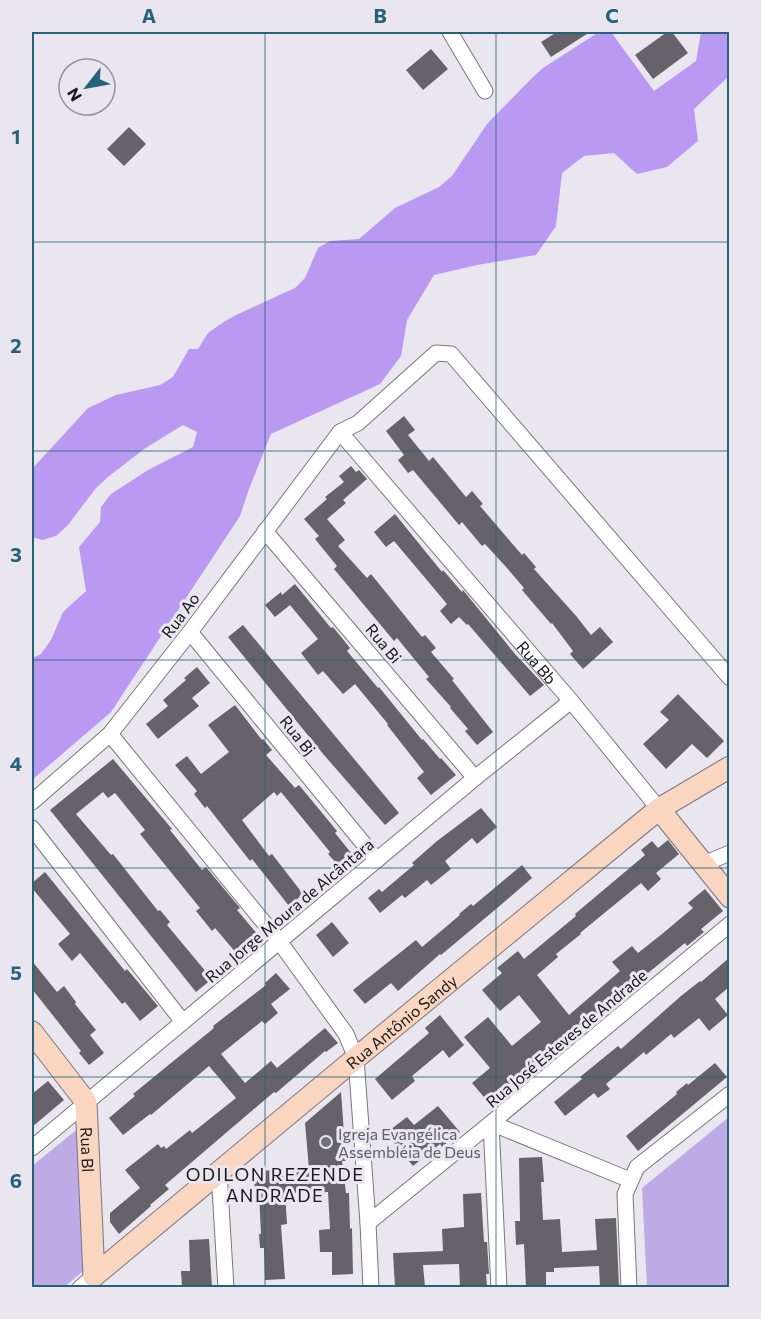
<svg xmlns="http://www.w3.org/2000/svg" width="761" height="1319" viewBox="0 0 761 1319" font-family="Commissioner,sans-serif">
	<rect width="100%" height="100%" fill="#e9e6ef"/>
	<path fill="#beaae5" d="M729,1117V1287H647L642,1188Z
		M85,1123L91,1265L64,1287L32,1288V1166Z"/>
	<path fill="#b999f2" d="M599,32H611L654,91L696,61L701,32H729V76L694,109L698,141L667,167L637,174L614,153L584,156L562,173L556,226L536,255L477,265L434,275L407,320L401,356L380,384L271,434L249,489L240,516L111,712L32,780V658L41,654L51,640L63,612L86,591L79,547L100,522L101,507L111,494L148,470L193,447L197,432L183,425L144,449L108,477L96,488L68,525L56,536L42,540L32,537V469L88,408L116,395L160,385L173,377L189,349H198L208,333L222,323L236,315L295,288L305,278L318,248L330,241L359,239L395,208L439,187L452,176L487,124L532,78L543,68Z"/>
	<path fill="#66626a" d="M557,32H590L551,57L541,42Z
		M667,32H672L688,53L653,79L635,55Z
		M431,49L448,69L423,90L406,70Z
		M129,127L146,144L124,166L107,149Z
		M404,416L415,430L408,435L429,461L433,457L466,497L472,491L483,504L480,506L522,555L524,553L536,567L534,569L577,617L591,635L600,627L613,642L583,669L570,654L573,651L552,623L551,624L522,590L524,588L507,568L485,544L482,546L462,522L459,525L413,470L408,473L398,460L404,455L386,431Z
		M351,466L356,472L359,470L367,479L343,500L346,503L327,519L345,540L338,546L367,578L371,574L422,637L425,635L436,648L431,652L454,679L452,680L493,732L477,745L465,731L468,729L450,708L451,707L426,679L429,677L397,638L394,641L334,569L337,566L315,539L319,536L304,519L327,499L325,497L344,482L339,476Z
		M395,514L442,572L443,570L462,592L463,590L515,654L544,685L530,696L468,624L467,625L459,617L451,624L440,611L447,604L394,541L386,547L374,532Z
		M295,584L331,628L333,627L350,648L347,651L378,688L379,687L422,740L423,739L440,759L441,758L456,775L431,795L417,778L424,772L387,725L388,724L355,684L343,694L323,671L318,675L301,653L318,639L290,605L275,617L265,605L281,592L282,595Z
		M243,625L399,813L385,825L324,755L228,637Z
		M197,667L210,683L192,698L199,706L158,739L146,724L168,706L163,700L186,680L184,678Z
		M678,694L724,741L707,758L692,744L666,769L643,744L669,720L660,712Z
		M235,705L262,740L263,739L272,750L266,755L295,788L299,785L337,831L335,833L352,854L338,865L328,854L330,852L281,792L277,796L274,792L242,820L269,856L272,854L303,894L289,906L252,859L250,861L207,806L205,808L194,794L197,791L175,765L187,756L201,774L229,752L208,725Z
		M113,759L172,829L170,830L202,870L206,867L215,878L240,908L237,910L259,936L237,954L215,928L212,931L196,911L200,908L140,834L145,830L115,793L108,798L103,792L76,814L111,855L113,854L158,911L160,910L170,922L167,925L212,979L196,992L50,810Z
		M481,808L497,827L477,844L472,838L445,861L451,869L431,885L427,880L405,898L402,895L380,913L368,898L379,889L382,892L414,865L412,863L437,841Z
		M668,840L679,854L656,873L661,879L648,891L641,883L580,933L581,934L556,954L558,957L537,975L569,1015L620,971L612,962L632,946L638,953L662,934L693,908L688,903L705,889L723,911L701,929L704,932L687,946L685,943L553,1050L556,1053L540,1066L536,1062L489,1103L472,1083L490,1068L464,1037L488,1017L512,1046L541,1022L519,995L500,1011L482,990L502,973L497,968L518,951L524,959L576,916L575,914L645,855L641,850L652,841L658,848Z
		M522,865L532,878L496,909L441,955L440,954L398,991L391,983L365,1004L353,990L416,940L422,947L460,915L459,914L471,904L473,906Z
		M45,872L125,971L127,969L158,1006L140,1021L125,1002L122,1004L80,953L72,961L58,944L70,934L32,888V883Z
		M332,922L349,943L333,957L316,935Z
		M729,958V987L715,999L728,1015L709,1031L699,1018L674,1038L671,1034L646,1055L644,1052L606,1084L610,1089L598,1098L594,1093L565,1116L554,1102L582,1079L580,1077L618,1046L621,1049L681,996L700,981L701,982Z
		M32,961L57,992L64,986L76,1002L75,1004L96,1030L90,1035L104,1053L89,1065L79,1053L81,1051L32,989Z
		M276,973L290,989L271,1004L278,1013L265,1024L262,1021L221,1054L245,1083L271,1061L277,1068L325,1028L338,1043L326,1052L325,1051L276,1093L274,1092L165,1185L169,1189L150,1205L151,1206L119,1234L110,1222V1213L140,1188L125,1170L158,1144L161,1148L164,1146L166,1149L190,1130L192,1133L236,1098L209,1066L151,1115L150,1114L123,1135L109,1118L135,1096L133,1094L214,1028L213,1026L266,985L265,983Z
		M440,1015L464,1045L449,1058L443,1050L412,1076L415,1081L392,1100L375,1079L429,1033L425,1028Z
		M715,1063L727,1077L638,1151L626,1136L677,1094L676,1092L687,1083L688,1085Z
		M48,1081L64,1100L32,1127V1094Z
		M341,1092L346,1161H342L346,1193H349L350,1229L352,1228L353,1274L332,1275V1252H320L319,1230L330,1229L328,1192L285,1193L287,1224L281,1225L285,1279L265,1280L264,1248H260L259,1234H261L259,1194L255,1195L254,1171L309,1169L305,1123Z
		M438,1106L460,1132L442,1147L440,1144L413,1166L386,1133L407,1117L414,1125Z
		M542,1157L544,1182H541L543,1220L560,1219L562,1252L597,1250L595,1219L616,1218L619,1287H600L599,1266L554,1268V1272H546V1287H526L524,1244L516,1245L515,1221H520L519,1158Z
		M481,1193L484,1242H487L489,1274H486L487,1287H460L459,1264L423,1265L425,1287H395L393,1253L443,1251L442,1229L464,1227L463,1194Z
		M209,1239L212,1287H182L181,1271H190L189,1240Z"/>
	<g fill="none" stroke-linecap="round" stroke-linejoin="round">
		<defs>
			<g id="street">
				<path d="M450,32L485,91"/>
				<path id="s1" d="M340,432L571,701L659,809"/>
				<path d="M265,531L475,778"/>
				<path d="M190,632L377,860"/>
				<path d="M110,734L279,941L346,1034L356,1058L368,1223L371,1288"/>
				<path d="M32,802L110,734L190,632L340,432L358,423L436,353L451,354L730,678"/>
				<path d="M32,828L183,1022"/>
				<path d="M703,864L730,853"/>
				<path d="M32,1148L475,778L571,701"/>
				<path d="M219,1172L226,1288"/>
				<path d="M368,1223L491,1123L730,924"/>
				<path d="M80,1288L94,1276"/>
				<path d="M499,1288L491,1123L630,1180"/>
				<path d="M629,1288L625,1194L637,1167L730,1094"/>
			</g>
			<g id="secondary">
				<path d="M659,809L730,897"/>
				<path id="s2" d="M32,1032L86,1102L94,1276"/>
				<path id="s3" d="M94,1276L356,1058L659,809L730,767"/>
			</g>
		</defs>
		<use href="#street" stroke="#79767f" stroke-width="17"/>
		<use href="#secondary" stroke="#79767f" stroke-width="23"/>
		<use href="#street" stroke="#fff" stroke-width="15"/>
		<use href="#secondary" stroke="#fad5c0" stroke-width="21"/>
	</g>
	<path fill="none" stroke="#256279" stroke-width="1.5" stroke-opacity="0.55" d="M265,32V1288M496,32V1288M32,242H730M32,451H730M32,660H730M32,868H730M32,1077H730"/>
	<circle fill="#6b7280" stroke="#e9e6ef" stroke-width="2" cx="326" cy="1142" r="6"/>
	<g text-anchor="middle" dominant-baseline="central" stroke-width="6" stroke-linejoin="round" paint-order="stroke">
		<g font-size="16" fill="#18171a" stroke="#e9e6ef">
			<text transform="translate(180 615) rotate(-53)">Rua Ao</text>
			<text transform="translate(384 643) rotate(50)">Rua Bi</text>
			<text stroke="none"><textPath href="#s1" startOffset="303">Rua Bb</textPath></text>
			<text transform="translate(298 735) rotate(51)">Rua Bj</text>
			<text transform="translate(289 910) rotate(-40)">Rua Jorge Moura de Alcântara</text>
			<text stroke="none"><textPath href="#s3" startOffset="399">Rua Antônio Sandy</textPath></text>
			<text transform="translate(566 1038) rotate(-40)">Rua José Esteves de Andrade</text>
			<text stroke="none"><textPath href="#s2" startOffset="136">Rua Bl</textPath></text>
		</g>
		<g font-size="16" fill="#5b616d" stroke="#e9e6ef" text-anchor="start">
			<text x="338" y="1133">Igreja Evangélica<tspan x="338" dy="18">Assembléia de Deus</tspan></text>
		</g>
		<g font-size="18" letter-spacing="1.5" fill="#18171a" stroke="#e9e6ef">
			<text x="275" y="1174">ODILON REZENDE<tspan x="275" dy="21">ANDRADE</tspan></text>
		</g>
	</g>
	<rect width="761" height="1319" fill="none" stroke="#e9e6ef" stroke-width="66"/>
	<g transform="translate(87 87) rotate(239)"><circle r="28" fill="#e9e6ef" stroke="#95939a" stroke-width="1.5"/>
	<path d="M0-4.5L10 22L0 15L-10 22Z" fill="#256279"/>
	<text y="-9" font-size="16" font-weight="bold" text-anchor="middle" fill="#18171a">N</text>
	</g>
	<rect x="33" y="33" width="695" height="1253" fill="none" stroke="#256279" stroke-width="2"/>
	<g font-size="20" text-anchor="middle" font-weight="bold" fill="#256279">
		<text x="149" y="23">A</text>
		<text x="380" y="23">B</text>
		<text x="612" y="23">C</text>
		<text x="16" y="144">1</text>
		<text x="16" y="353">2</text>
		<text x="16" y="562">3</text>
		<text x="16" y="771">4</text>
		<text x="16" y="980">5</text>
		<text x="16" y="1188">6</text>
	</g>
</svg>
